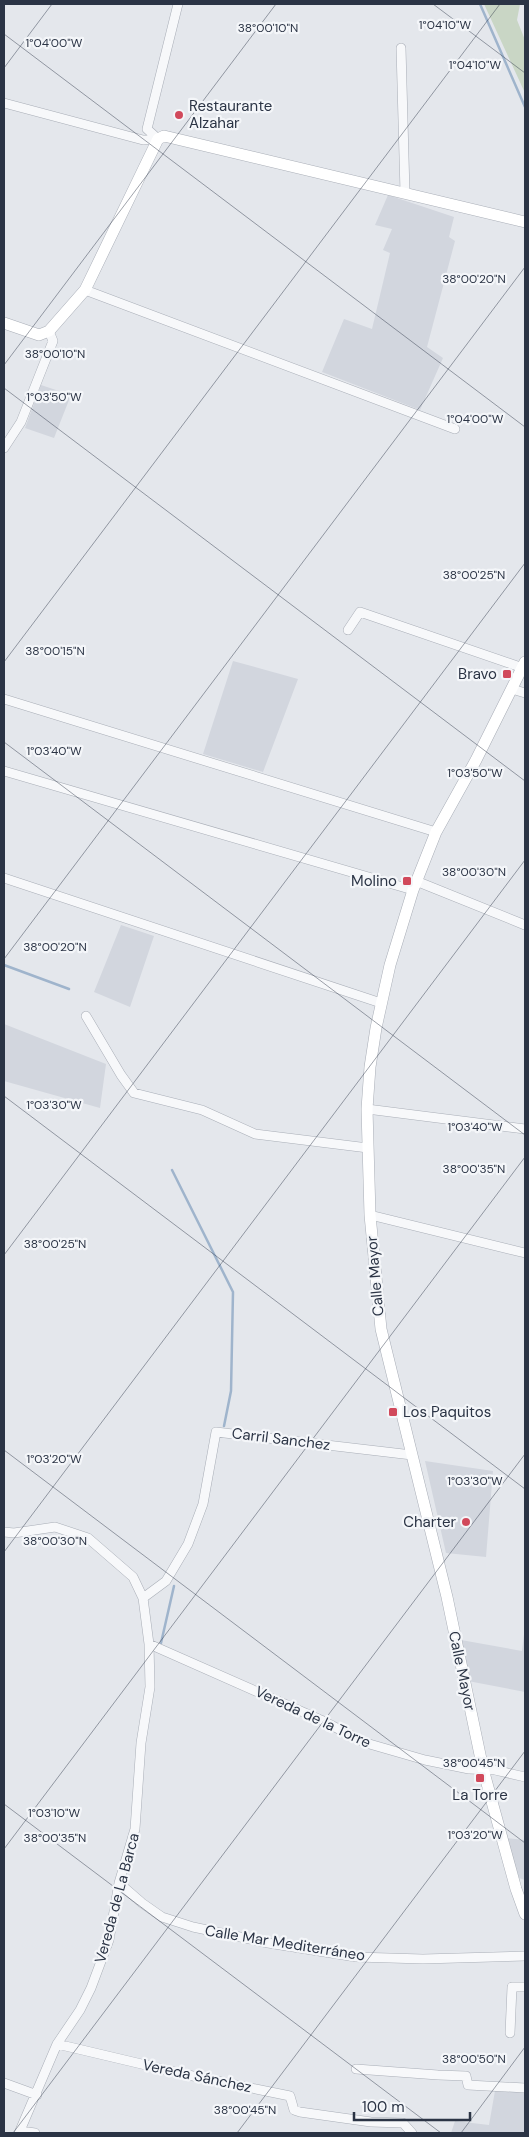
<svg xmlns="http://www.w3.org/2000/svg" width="529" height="2137" viewBox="0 0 529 2137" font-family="'DM Sans',sans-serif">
	<rect width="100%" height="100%" fill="#e4e7ec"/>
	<path fill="#d2d6de" d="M388,195L454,217L449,237L455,241L427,347L443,358L420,410L322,372L344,319L372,329L390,253L383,250L392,229L375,225Z
		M41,385L71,395L54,438L25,428Z
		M233,661L298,679L263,772L203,754Z
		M121,925L154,936L130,1007L94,992Z
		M4,1024L106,1064L100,1108L4,1081Z
		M425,1461L493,1471L486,1557L446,1553Z
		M525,1626V1692L468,1681L461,1640L522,1651Z
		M506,1838L525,1840V1880L519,1878Z
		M525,2084V2133H451L455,2121L489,2125L496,2085Z"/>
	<path fill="#c9d6c5" d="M484,4H520L517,20L525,40V93Z"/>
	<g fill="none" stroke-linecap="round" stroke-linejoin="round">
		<path stroke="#9fb4cc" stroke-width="2.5" d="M480,4L525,107
			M4,965L69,989
			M172,1170L233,1292L231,1391L224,1426
			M161,1643L174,1586"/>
		<defs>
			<path id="street" d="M401,48L405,193
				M4,103L143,140L158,139L147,129L178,4
				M85,290L455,429
				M4,448L21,422L53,341L49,331
				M348,630L360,612L523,668
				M512,689L525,693
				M4,699L436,832
				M4,771L413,890
				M4,878L381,1003
				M416,881L525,925
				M86,1016L121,1075L134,1093L202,1110L255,1134L368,1148
				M367,1109L525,1129
				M370,1215L525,1253
				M4,1532L14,1533L55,1527L88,1538L133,1577L143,1598L149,1644L150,1687L141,1743L135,1829L119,1883L109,1940L91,1988L80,2010L57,2044L19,2133
				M143,1598L166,1581L188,1544L203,1504L216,1432L412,1455
				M149,1644L321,1720L366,1743L425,1760L469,1769L495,1770L525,1777
				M119,1883L142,1903L162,1917L193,1927L268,1943L356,1957L423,1959L525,1956
				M510,2033L512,1987H525
				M57,2044L188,2075L290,2096L294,2110L300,2112L371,2122L403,2123L412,2133
				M356,2069L438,2075L466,2076L468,2085L525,2088
				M4,2083L37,2095
				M21,2131L35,2133"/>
			<path id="secondary" d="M4,323L39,335L49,331L85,290L158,139L164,136L525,222
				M525,662L476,760L436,832L413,890L390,965L376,1028L370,1067L367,1109L370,1215L381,1329L447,1597L483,1769L516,1889L525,1914"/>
		</defs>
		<use href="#street" stroke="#a9aeb7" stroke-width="10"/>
		<use href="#secondary" stroke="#a9aeb7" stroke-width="12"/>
		<use href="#street" stroke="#f7f8fa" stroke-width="9"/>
		<use href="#secondary" stroke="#fff" stroke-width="11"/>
	</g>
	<path fill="none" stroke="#2b3445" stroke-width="1" stroke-opacity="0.45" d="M433,4L525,73M4,34L525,427M4,68L52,4M4,365L276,4M4,388L525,781M4,662L500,4M4,742L525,1135M4,959L525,267M4,1096L525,1489M4,1255L525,563M4,1450L525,1843M4,1552L525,860M4,1804L441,2133M4,1849L525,1157M13,2133L525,1454M237,2133L525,1751M461,2133L525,2047"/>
	<g fill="#d1495b" stroke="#f4f6f9" stroke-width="2">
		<circle cx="179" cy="115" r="5"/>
		<rect x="502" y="669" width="10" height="10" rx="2.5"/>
		<rect x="402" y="876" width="10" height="10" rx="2.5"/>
		<rect x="388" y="1407" width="10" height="10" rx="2.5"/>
		<circle cx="466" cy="1522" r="5"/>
		<rect x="475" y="1773" width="10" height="10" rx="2.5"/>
	</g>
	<g text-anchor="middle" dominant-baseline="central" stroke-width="4.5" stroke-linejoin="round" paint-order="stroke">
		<g font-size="15" fill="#2b3445" stroke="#f4f6f9" text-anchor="end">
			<text x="189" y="106" text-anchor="start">Restaurante<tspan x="189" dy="17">Alzahar</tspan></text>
			<text x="497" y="674">Bravo</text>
			<text x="397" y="881">Molino</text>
			<text x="403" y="1412" text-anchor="start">Los Paquitos</text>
			<text x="456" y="1522">Charter</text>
			<text x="480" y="1795" text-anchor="middle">La Torre</text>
		</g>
		<g font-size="15" fill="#2b3445" stroke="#f4f6f9">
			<text transform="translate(375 1276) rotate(-95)">Calle Mayor</text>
			<text transform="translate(281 1439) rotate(7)">Carril Sanchez</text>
			<text transform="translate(462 1671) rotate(78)">Calle Mayor</text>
			<text transform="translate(313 1717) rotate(25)">Vereda de la Torre</text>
			<text transform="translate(117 1898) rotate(-75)">Vereda de La Barca</text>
			<text transform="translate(285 1943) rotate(9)">Calle Mar Mediterráneo</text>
			<text transform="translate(197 2076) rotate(12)">Vereda Sánchez</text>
		</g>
	</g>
	<g font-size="12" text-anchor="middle" fill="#2b3445" stroke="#f4f6f9" stroke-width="4.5" stroke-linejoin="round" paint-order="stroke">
		<text x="445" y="29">1°04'10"W</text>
		<text x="268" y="32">38°00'10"N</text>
		<text x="54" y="47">1°04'00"W</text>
		<text x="475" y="69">1°04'10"W</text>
		<text x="474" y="283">38°00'20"N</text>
		<text x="55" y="358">38°00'10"N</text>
		<text x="54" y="401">1°03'50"W</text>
		<text x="475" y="423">1°04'00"W</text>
		<text x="474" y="579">38°00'25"N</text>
		<text x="55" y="655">38°00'15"N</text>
		<text x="54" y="755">1°03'40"W</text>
		<text x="475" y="777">1°03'50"W</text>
		<text x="474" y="876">38°00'30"N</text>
		<text x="55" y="951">38°00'20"N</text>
		<text x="54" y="1109">1°03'30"W</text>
		<text x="475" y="1131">1°03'40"W</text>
		<text x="474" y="1173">38°00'35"N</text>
		<text x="55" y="1248">38°00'25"N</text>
		<text x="54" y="1463">1°03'20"W</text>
		<text x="475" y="1485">1°03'30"W</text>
		<text x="55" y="1545">38°00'30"N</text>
		<text x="474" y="1767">38°00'45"N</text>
		<text x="54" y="1817">1°03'10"W</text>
		<text x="475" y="1839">1°03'20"W</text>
		<text x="55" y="1842">38°00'35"N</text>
		<text x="474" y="2063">38°00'50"N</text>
		<text x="245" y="2114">38°00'45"N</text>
	</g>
	<rect width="529" height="2137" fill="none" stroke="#2b3445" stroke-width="10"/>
	<path d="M354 2112v8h116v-8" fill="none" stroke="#2b3445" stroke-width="2.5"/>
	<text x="362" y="2112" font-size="15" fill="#2b3445" stroke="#f4f6f9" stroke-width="4" paint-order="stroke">100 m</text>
</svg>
